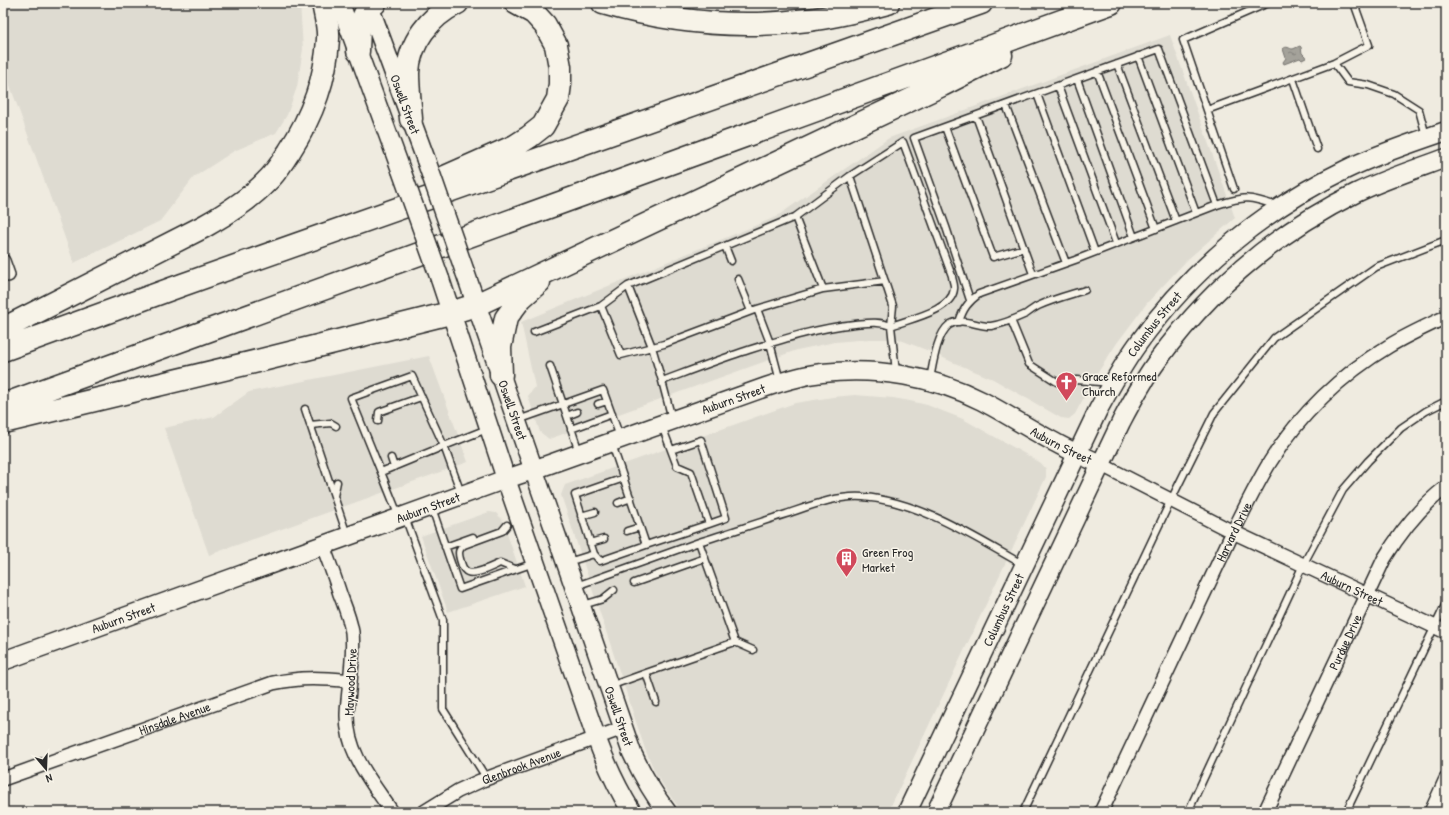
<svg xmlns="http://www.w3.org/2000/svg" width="1449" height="815" viewBox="0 0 1449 815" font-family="'Patrick Hand',sans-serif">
	<defs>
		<pattern id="water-ripples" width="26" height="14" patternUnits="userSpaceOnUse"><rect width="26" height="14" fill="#a4a29a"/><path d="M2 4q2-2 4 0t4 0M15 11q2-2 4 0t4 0" fill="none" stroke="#86847e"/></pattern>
	</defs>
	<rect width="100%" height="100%" fill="#efebe0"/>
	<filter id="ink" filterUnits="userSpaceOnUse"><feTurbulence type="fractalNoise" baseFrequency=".025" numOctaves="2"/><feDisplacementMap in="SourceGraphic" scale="8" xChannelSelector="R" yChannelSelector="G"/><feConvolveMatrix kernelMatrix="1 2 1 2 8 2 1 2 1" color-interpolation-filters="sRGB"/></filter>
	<g filter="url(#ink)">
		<path fill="#dedbd1" d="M3,3H300L303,49L297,87L287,115L276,133L234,151L194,177L160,221L74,263L3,66Z
			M1170,35L1235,218L1188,259L1147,303L1117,343L1095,377L1075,414L1069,419L1061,418L993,379L950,361L929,351L898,339H869L835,342L797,350L549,439L540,432L528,396L535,387L521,322L776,217L889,138Z
			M429,356L468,462L209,555L164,428L214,417L249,392Z
			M855,395L893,398L910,401L927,405L963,419L1041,463L1046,469V477L888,812H682L666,790L655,772L645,749L561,495L565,485L795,403L833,397Z
			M489,512L496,513L502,519L525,586L448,612L421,536Z"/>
		<path fill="url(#water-ripples)" stroke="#74726e" d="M1300,46L1301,47L1302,53L1305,56L1306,58L1302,60L1300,58L1284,64L1283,62L1286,58L1283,49C1287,45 1289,49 1293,49Z"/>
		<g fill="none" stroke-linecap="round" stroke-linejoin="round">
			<defs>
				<path id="lane" d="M1138,56L1196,213
					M1334,63L1348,82L1368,85L1394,94L1419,110L1426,136
					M1117,64L1176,221
					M1097,71L1156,229
					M1077,79L1134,237
					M1293,79L1317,149
					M1058,86L1116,243
					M1037,94L1095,252
					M1006,105L1066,263
					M1207,110L1334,63L1369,45L1354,3
					M976,116L1033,274
					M945,127L993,257L1024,248
					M850,176L893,306L891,326C909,319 952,311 954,289C955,285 952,280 952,276L903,142L850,176L795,217L628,286L601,306L621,355L664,344L757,309L823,289L885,281
					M1234,189L1183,40L1268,3
					M1217,205C1245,196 1249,196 1277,206
					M795,217L823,289
					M725,246L731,261
					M738,279L751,311
					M628,286L652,347L662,381
					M757,309L770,343L780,381
					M1011,320L1029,364L1057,382L1077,380L1111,383
					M959,322C963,309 968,302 979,294L1075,260L1217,205L1159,49L914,138L946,227L970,300
					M534,332L601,306
					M550,366L567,416L577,412
					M930,379C933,364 937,334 949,325C962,316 978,327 991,326C1003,324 1015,319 1026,314C1030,311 1034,308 1038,306C1053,299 1069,295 1085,290
					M598,404L607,401L620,437
					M305,409L347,535
					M567,416L579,452
					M672,419L662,381C689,371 715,361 742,352C780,340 816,328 855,324C867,323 879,321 891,326L896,372
					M518,420L603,390L607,401
					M378,421L379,412L421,397
					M310,425L331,423L336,426
					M662,426L677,466L691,472L709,524L726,518L701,440L671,450
					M571,429L612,414
					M612,444L646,545L709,524
					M391,458L394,467
					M381,472L399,517
					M461,493L444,446L381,472L351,398L412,376L444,446L487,429
					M334,496L337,482
					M618,503L631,498
					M432,508L460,589L534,563
					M581,516L595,512
					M405,517L443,620V709L487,779
					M507,525L502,531L464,545C459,549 458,552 460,559C461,562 462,568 465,570C471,578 493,566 500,563L515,569
					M627,531L640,527
					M590,543L604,539
					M445,547L473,537
					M594,554L575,495L624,478
					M568,562L594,554L600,561L646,545
					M634,583L705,558
					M576,586L699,542
					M583,605L603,599L614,590
					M735,642L753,650
					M610,686L646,673
					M656,702L646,673L735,642L699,542C728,533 757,523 786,514C810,506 837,495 863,497C919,501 974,537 1022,564
					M1023,812L1171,500L1214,413L1274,338L1376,267L1446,240
					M1188,812L1303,565L1343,490L1368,461L1401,428L1426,411L1446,401
					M1346,812L1446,603"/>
				<g id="street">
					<path d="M3,261L8,275"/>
					<path id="s1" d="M1100,464L1233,532L1446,632"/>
					<path d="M323,546C329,562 335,578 340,594C345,607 350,619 352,632C355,659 348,687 347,714C346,753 372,782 392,812"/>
					<path id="s2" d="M3,779L273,683C302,677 321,678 350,681"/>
					<path id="s3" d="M424,812L458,791L480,781L623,728"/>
					<path id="s4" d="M1101,812L1233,532C1245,508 1256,485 1270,462C1299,415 1342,374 1389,346C1407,335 1427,326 1446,317"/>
					<path id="s5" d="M1265,812L1384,559C1401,531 1420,507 1446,487"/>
					<path d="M1431,812L1446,779"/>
				</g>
				<g id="secondary">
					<path d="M340,3L401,170"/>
					<path id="s6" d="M368,3L426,160"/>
					<path id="s7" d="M465,272L632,753C642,774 653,794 667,812"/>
					<path d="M440,279L506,479L596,737C606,764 617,788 632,812"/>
					<path id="s8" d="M3,661L506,479L533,470L766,387C784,381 803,375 822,373C877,367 933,376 982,401C1007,414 1031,430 1056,443C1070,451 1086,457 1100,464"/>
					<path id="s9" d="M907,812L1098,410C1110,388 1122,366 1137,345C1190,271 1262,210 1345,170C1377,154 1412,143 1446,131"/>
					<path d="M936,812L1121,422C1132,401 1144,379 1158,360C1210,289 1277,232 1356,193C1385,179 1416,169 1446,158"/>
				</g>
				<path id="highway" d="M603,3C669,22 740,29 808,20C835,17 862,10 888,3
					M358,51L359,27L369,5L375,3
					M411,119C410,104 408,88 408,73C409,43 430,16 457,3
					M436,181L515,146L529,137L543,126L558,99L560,84V67L556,45L545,25L534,13L516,3
					M3,329L203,227C226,214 249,200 267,181C276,173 282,162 289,152C311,118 326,81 328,39C329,27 325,15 323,3
					M3,350L182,285L981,3
					M501,375L500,347L506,318L521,298L539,282
					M3,405L1111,3
					M3,422L266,359L450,313L476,305L942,85L1001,55"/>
			</defs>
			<use href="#lane" stroke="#2b2b2b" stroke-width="9"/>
			<use href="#street" stroke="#2b2b2b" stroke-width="16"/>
			<use href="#secondary" stroke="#2b2b2b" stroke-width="21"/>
			<use href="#highway" stroke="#2b2b2b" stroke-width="25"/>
			<use href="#lane" stroke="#f7f3e8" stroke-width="6"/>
			<use href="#street" stroke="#f7f3e8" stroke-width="13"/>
			<use href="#secondary" stroke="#f7f3e8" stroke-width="18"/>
			<use href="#highway" stroke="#f7f3e8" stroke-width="22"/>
			<defs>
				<path id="secondary-bridge" d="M426,160L465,272
					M401,170L440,279"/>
			</defs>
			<use href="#secondary-bridge" stroke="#2b2b2b" stroke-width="21" stroke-linecap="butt"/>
			<use href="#secondary-bridge" stroke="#f7f3e8" stroke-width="18"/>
		</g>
	</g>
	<defs>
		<symbol id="church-pin" viewBox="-11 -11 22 30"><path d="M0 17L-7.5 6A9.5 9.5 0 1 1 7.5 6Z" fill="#d1495b" stroke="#f7f3e8"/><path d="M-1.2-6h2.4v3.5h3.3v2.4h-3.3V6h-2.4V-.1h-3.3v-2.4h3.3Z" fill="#fff"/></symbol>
		<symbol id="building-pin" viewBox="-11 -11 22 30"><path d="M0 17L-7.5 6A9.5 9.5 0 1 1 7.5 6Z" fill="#d1495b" stroke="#f7f3e8"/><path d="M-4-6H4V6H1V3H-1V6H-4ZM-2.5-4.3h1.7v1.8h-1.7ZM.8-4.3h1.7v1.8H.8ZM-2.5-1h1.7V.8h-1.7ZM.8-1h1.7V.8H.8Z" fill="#fff"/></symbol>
	</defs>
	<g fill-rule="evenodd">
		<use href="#church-pin" x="1054" y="370" width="25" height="34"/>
		<use href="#building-pin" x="834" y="546" width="25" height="34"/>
	</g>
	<g text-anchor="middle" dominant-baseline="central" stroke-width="3" stroke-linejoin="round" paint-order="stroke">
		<g font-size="13" fill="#2b2b2b" stroke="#f7f3e8">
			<text stroke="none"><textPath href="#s6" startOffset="108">Oswell Street</textPath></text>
			<text stroke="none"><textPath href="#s9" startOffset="548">Columbus Street</textPath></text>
			<text stroke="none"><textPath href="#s8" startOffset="776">Auburn Street</textPath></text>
			<text stroke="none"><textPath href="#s7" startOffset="146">Oswell Street</textPath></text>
			<text stroke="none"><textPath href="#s8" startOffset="1124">Auburn Street</textPath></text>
			<text stroke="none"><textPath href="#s8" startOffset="452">Auburn Street</textPath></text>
			<text stroke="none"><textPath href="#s4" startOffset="310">Harvard Drive</textPath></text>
			<text stroke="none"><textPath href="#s1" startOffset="281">Auburn Street</textPath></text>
			<text stroke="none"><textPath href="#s9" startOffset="224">Columbus Street</textPath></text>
			<text stroke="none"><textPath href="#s8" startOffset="128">Auburn Street</textPath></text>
			<text stroke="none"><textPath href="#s5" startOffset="188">Purdue Drive</textPath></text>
			<text transform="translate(350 682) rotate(-87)">Maywood Drive</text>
			<text stroke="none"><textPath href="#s7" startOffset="470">Oswell Street</textPath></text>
			<text stroke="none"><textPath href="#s2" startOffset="182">Hinsdale Avenue</textPath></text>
			<text stroke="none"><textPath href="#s3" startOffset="108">Glenbrook Avenue</textPath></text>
		</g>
		<g font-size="13" fill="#2b2b2b" stroke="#f7f3e8" text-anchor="start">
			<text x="1082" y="376">Grace Reformed<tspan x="1082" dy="15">Church</tspan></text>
			<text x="862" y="552">Green Frog<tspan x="862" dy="15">Market</tspan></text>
		</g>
	</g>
	<rect width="1449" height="815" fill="none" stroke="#f7f3e8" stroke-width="16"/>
	<rect x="8" y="8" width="1433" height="799" fill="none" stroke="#2b2b2b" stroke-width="1.5" filter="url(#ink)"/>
	<g transform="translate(46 769) rotate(161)" stroke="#f7f3e8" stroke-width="3" paint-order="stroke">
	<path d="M0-3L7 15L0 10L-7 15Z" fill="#2b2b2b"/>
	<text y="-6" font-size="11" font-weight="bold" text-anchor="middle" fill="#2b2b2b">N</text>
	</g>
</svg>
